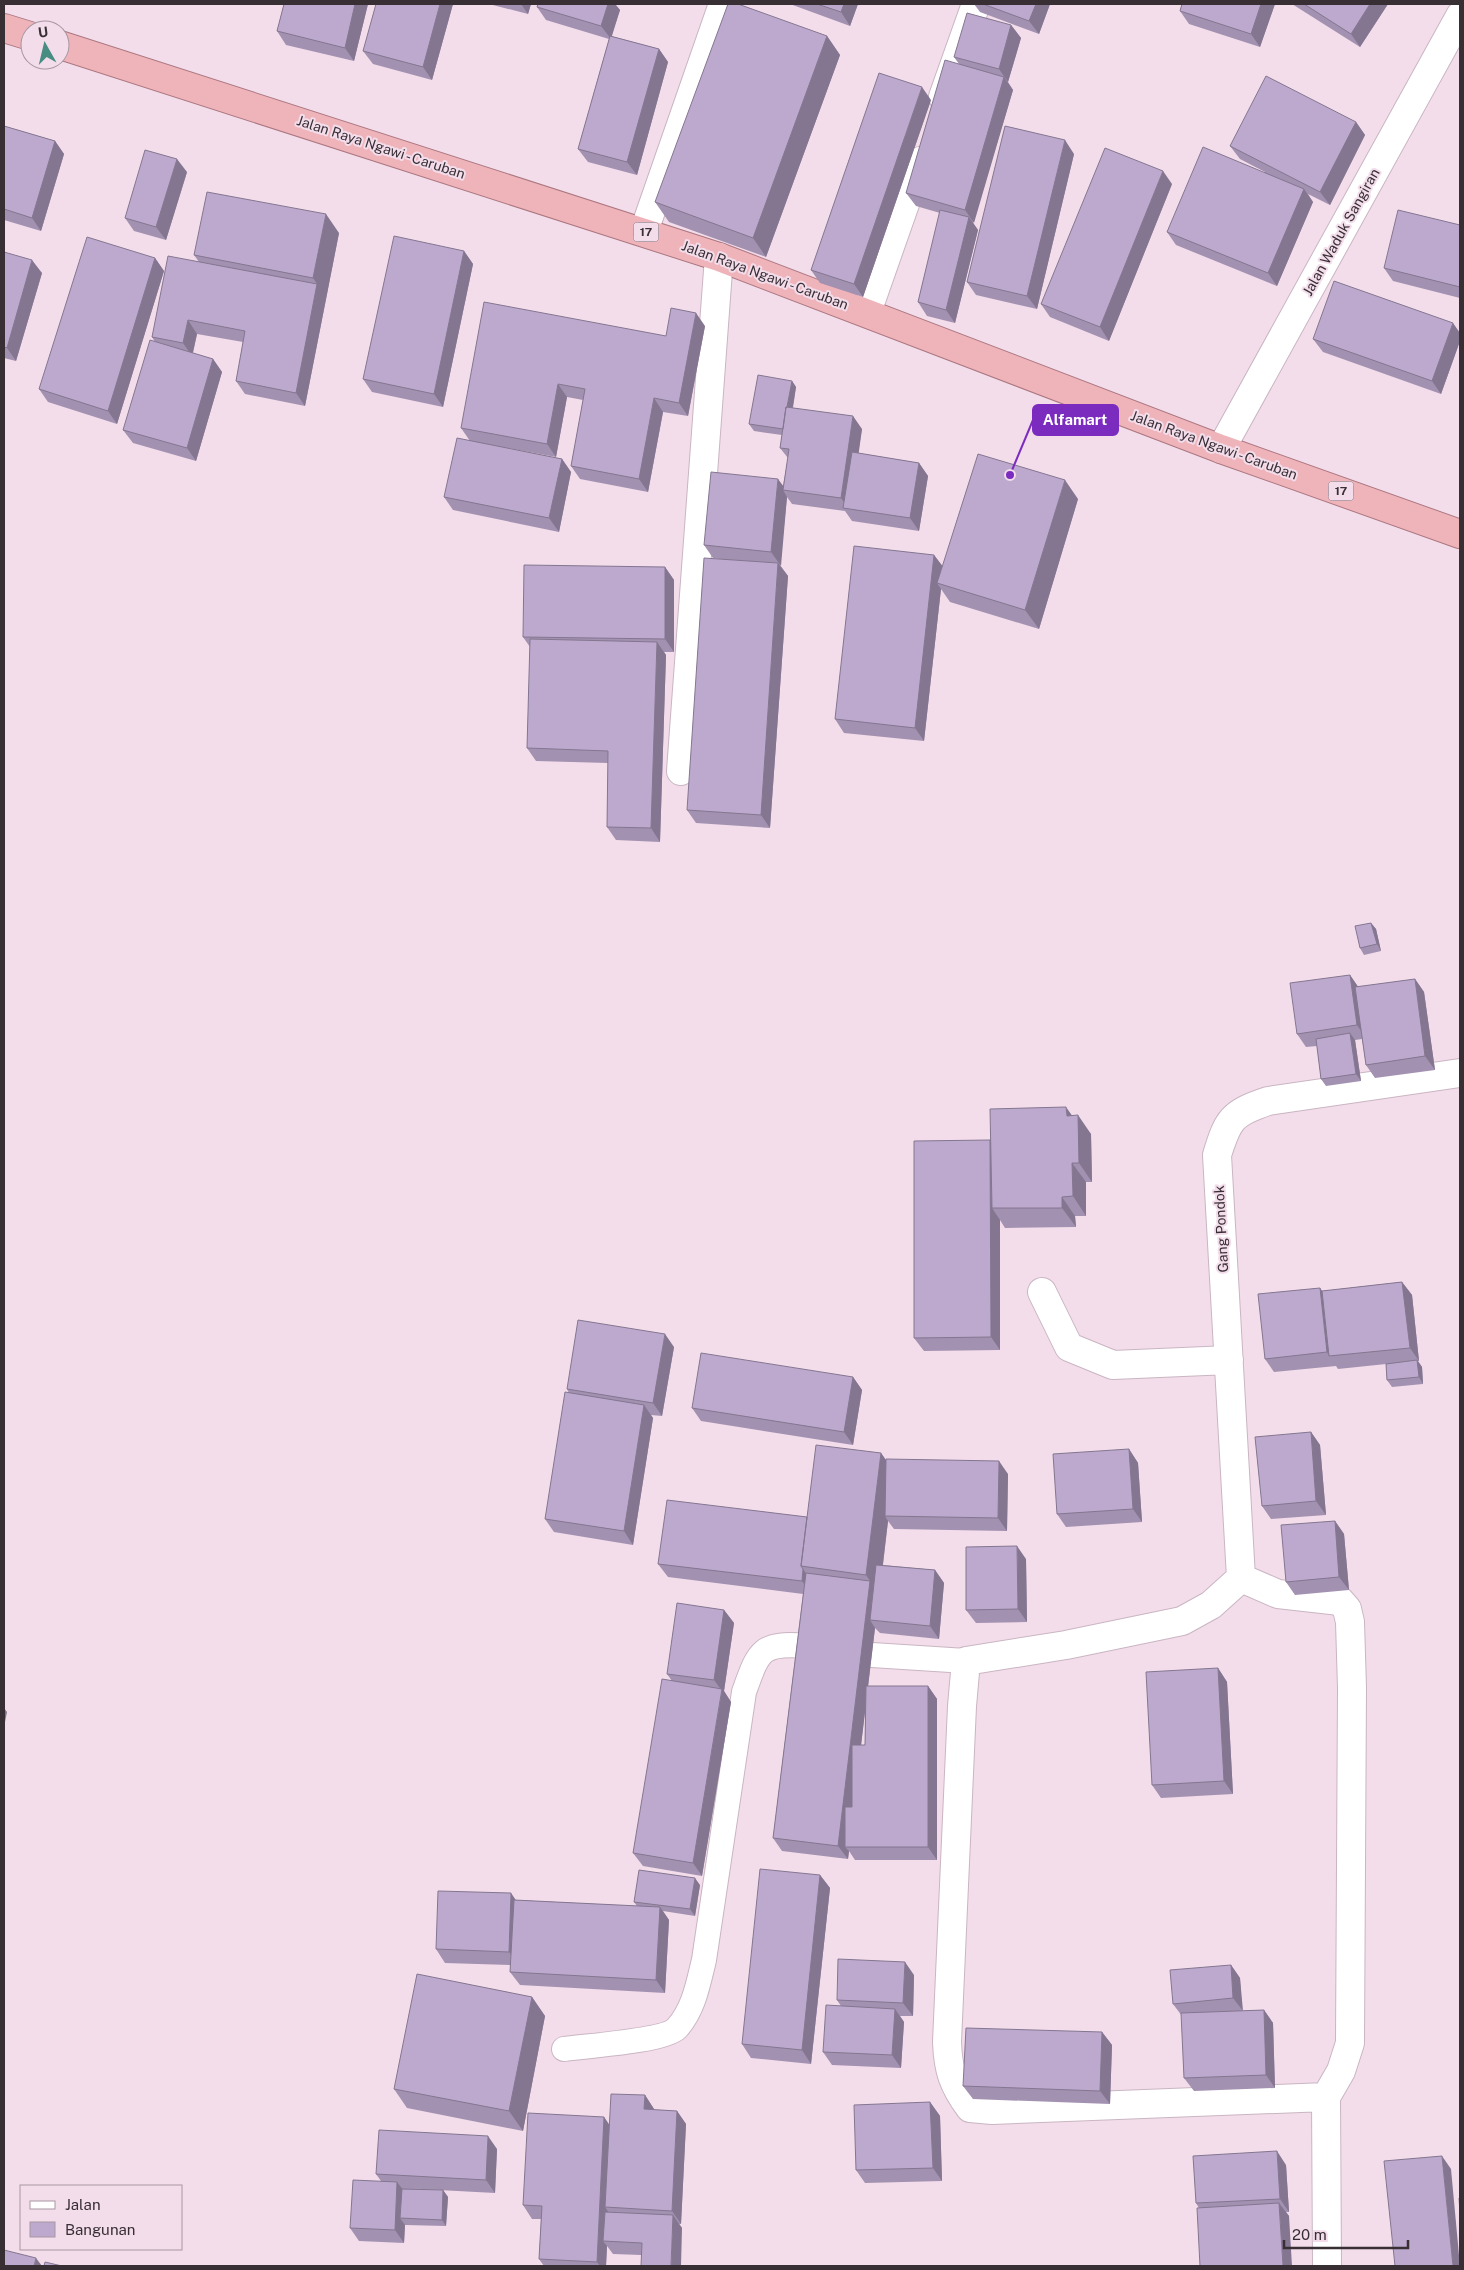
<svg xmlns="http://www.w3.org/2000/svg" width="1464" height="2270" viewBox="0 0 1464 2270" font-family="'Public Sans',sans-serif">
	<rect width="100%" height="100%" fill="#f3ddeb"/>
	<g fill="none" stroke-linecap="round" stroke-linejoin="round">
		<defs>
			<path id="service" d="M872,1655L966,1661
				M564,2049C585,2046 665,2041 677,2028C694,2009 698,1984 704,1960L744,1692C759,1650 761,1642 807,1646"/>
			<path id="minor" d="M943,97L976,4
				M644,231L723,4
				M867,312L920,161
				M681,771L719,257
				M1042,1292L1069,1347L1113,1365L1229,1360
				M1241,1578L1211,1605L1182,1621L1066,1645L966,1661L962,1706L947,2042C948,2070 953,2085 970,2108L992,2110L1326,2097
				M1241,1578L1278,1594L1340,1601L1347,1609L1350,1622L1352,1688L1350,2043L1341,2071L1326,2097L1327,2266
				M1241,1578L1217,1155C1228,1119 1232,1113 1268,1101L1460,1073"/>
			<path id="tertiary" d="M1221,449L1460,16"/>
			<path id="trunk" d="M4,28L30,36
				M60,45L719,257L1221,449L1460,534"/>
		</defs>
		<use href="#service" stroke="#cab5c2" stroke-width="26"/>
		<use href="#minor" stroke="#cab5c2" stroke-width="30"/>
		<use href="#tertiary" stroke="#cab5c2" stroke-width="30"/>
		<use href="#trunk" stroke="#ac7880" stroke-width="30"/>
		<use href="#service" stroke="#fff" stroke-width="24"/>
		<use href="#minor" stroke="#fff" stroke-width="28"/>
		<use href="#tertiary" stroke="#fff" stroke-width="28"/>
		<use href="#trunk" stroke="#efb3ba" stroke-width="28"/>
	</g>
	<path fill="#a391b1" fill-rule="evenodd" d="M284,4H368L354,61L286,45L277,31Z
		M453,4L432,80L373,64L363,51Z
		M489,4H531L528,14Z
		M538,4H615L620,10L611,36L659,49L668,62L637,175L588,162L578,149L609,39L546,20L537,7Z
		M790,4H858L850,26Z
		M974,4H1050L1039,34L980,12Z
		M1182,4H1275L1260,47L1189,24L1180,11Z
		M1292,4H1388L1360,47Z
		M1011,25L1021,38L1008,82L1013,90L973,223L978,230L955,323L927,316L918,302L940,213L916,206L906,193L959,64L954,57Z
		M827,36L840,55L766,257L669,222L655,202Z
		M931,100L863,297L820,283L811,270Z
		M1356,122L1365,135L1330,205L1308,194L1313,202L1277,286L1176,245L1167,232L1265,172L1240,159L1230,146Z
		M4,126L55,141L64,154L41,231L4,220Z
		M1074,154L1037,309L976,295L967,282Z
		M187,172L166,240L134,231L125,218Z
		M1172,184L1109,341L1050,317L1041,304Z
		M1460,225V298L1393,281L1384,268Z
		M339,233L305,406L245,394L236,381L243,342L197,334L193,353L213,359L222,372L196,461L133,443L123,430L155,342L152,337L199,262L194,255Z
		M464,251L473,264L443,407L372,392L363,379Z
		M4,252L42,273L16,361L4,358Z
		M155,258L164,271L117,424L48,402L39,389Z
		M705,326L688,416L663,412L648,492L580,479L571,466L583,400L567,397L556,457L486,444L562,459L571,472L559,532L453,510L444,497L470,441L461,428L666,336Z
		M1460,333V341L1441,394L1323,352L1313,339Z
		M792,381L796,387L793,408L862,429L858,453L919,463L928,476L919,531L852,521L845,511L792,504L787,497L780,565L788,576L770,828L696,823L687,810L726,560L713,558L704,545L783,486L788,458L780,448L782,435L754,431L749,424Z
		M1078,499L1039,629L950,602L941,589L924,741L844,733L835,719L934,555L942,566Z
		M665,567L674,580V652H664L666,655L660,842L616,840L607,827L608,763L536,761L527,748L530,647L523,637Z
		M1371,923L1376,929L1381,951L1364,955L1360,948Z
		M1350,975L1358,987L1415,979L1424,992L1435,1070L1375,1078L1366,1065L1362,1039L1355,1040L1361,1081L1326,1086L1321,1079L1317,1046L1306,1047L1297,1034Z
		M1072,1116L1091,1134L1092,1182H1086V1216H1075L1076,1227L1005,1228L1000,1220V1350L924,1351L914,1338L990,1140Z
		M1402,1282L1412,1295L1419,1361H1418L1422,1367L1423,1384L1392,1387L1387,1380L1386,1364L1338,1369L1336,1366L1274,1372L1265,1359L1320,1288L1322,1291Z
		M674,1347L662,1416L651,1415L653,1418L633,1545L554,1532L545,1519L569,1393L567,1389Z
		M853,1377L862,1390L853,1445L701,1421L692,1408Z
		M1311,1432L1320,1445L1326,1515L1271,1519L1262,1506Z
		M1129,1449L1138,1463L1142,1522L1066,1527L1057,1514Z
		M881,1453L886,1460L1008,1474L1007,1531L894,1529L888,1521L883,1565L935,1570L944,1583L939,1639L880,1633L875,1628L868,1686H928L937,1699V1860H855L849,1851L848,1859L782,1851L773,1838L803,1594L668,1577L658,1564L807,1517ZM865,1711V1745H861Z
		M1335,1521L1344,1534L1349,1590L1295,1595L1286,1582Z
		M1026,1559L1027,1622L976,1623L966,1610Z
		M724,1610L734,1623L724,1691L731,1702L702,1876L643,1866L633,1853L672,1681L667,1674Z
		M1218,1668L1227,1682L1233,1794L1161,1798L1152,1785Z
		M820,1875L830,1888L811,2064L751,2058L742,2044Z
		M700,1885L695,1916L663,1911L669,1920L665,1993L520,1985L510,1972L511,1965L445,1963L436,1949L516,1900L637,1906L634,1902Z
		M1231,1965L1240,1978L1242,2011L1264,2010L1273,2023L1275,2088L1194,2091L1184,2078L1182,2016L1173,2004Z
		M914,1975L913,2016H900L904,2022L901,2068L832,2065L823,2052L841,2006L837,2000Z
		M532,1997L545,2016L523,2131L407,2108L394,2089Z
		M1102,2032L1112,2045L1110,2104L973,2099L963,2086Z
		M645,2095L654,2109V2110L677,2111L686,2124L681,2224H679L682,2228L641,2255L613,2254L607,2246L606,2266H544L539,2259L541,2219H532L523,2205L604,2117L609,2125Z
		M930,2102L940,2116L942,2181L865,2183L856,2170Z
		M497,2149L495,2193L401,2188L443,2190L448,2197L446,2226L405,2225L404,2243L359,2241L350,2228L381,2181L376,2174Z
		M1286,2165L1289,2212H1286L1289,2216L1199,2208L1196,2203Z"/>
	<path fill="#847690" d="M355,4H368L354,61L345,48Z
		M440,4H453L432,80L423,67Z
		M521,4H531L528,14Z
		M608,4H615L620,10L611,39L601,26Z
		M844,4H858L850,26L841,12Z
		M1036,4H1050L1039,34L1029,21Z
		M1261,4H1275L1260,47L1251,34Z
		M1370,4H1388L1360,47L1351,34Z
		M1011,25L1021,38L1008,82L999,69Z
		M827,36L840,55L766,257L753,238Z
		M659,49L668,62L637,175L627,162Z
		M1004,77L1013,90L974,223L965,210Z
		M922,87L931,100L863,297L854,284Z
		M1356,122L1365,135L1330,205L1320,192Z
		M1065,140L1074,154L1037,309L1027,296Z
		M55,141L64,154L41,231L32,218Z
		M177,159L187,172L166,240L156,227Z
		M1163,171L1172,184L1109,341L1100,327Z
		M1304,189L1313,202L1277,286L1268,273Z
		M326,214L339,233L305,406L296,393L317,284L313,278Z
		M969,217L978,230L955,323L946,310Z
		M464,251L473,264L443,407L434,394Z
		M155,258L164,271L117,424L108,411Z
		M32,260L42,273L16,361L7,348Z
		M696,313L705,326L688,416L679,403Z
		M188,320L197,334L192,356L183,343Z
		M1453,323L1460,333V341L1441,394L1432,381Z
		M213,359L222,372L196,461L187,448Z
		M792,381L796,387L788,436L783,430Z
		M558,384L567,397L556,457L547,444Z
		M654,398L663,412L648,492L639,479Z
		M853,416L862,429L851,509H849L841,498Z
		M562,459L571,472L559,532L549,518Z
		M919,463L928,476L919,531L910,518Z
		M778,479L787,491L783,490L787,497L781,566L771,552Z
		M1065,480L1078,499L1039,629L1025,610Z
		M934,555L944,568L937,583L941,589L924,741L915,728Z
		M778,563L788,576L770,828L761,815Z
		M665,567L674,580V652L665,639Z
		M657,642L666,655L660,842L651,828Z
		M1371,923L1376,929L1381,951L1377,944Z
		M1350,975L1359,988L1366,1038L1357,1025Z
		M1415,979L1424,992L1435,1070L1425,1056Z
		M1350,1033L1355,1040L1361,1081L1356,1074Z
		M1066,1107L1078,1124V1115L1091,1134L1092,1182L1079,1163L1067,1116Z
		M990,1140L992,1208L1000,1220V1350L991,1337Z
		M1072,1163L1086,1182V1216L1073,1196Z
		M1062,1197L1075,1216L1076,1227L1062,1208Z
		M1402,1282L1412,1295L1419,1361L1410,1348Z
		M1320,1288L1329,1301V1356L1327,1352Z
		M665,1334L674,1347L662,1416L653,1403Z
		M1417,1360L1422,1367L1423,1384L1419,1377Z
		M853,1377L862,1390L853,1445L844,1432Z
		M644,1405L653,1418L633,1545L624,1531Z
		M1311,1432L1320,1445L1326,1515L1316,1501Z
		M1129,1449L1138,1463L1142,1522L1133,1509Z
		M881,1453L894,1472L885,1516L888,1521L876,1621L870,1620L875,1628L849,1847H845L849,1851L848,1859L838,1846L870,1581L866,1575Z
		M999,1461L1008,1474L1007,1531L998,1518Z
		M1335,1521L1344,1534L1349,1590L1339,1577Z
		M1017,1546L1026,1559L1027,1622L1018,1609Z
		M803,1569L813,1583L811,1594L802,1581Z
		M935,1570L944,1583L939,1639L930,1626Z
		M724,1610L734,1623L724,1691L731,1702L702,1876L693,1863L722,1691L714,1680Z
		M1218,1668L1227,1682L1233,1794L1224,1781Z
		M928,1686L937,1699V1860L928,1847Z
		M4,1708L7,1712L4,1727Z
		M820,1875L830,1888L811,2064L802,2050Z
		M695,1878L700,1885L695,1916L690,1909Z
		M511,1893L520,1906L518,1965L509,1952Z
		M660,1907L669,1920L665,1993L656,1980Z
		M905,1962L914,1975L913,2016L903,2003Z
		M1231,1965L1240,1978L1243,2011L1233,1998Z
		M532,1997L545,2016L523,2131L509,2111Z
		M895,2009L904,2022L901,2068L892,2055Z
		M1264,2010L1273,2023L1275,2088L1266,2075Z
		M1102,2032L1112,2045L1110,2104L1100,2091Z
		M645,2095L654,2109V2122L644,2109Z
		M930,2102L940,2116L942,2181L933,2168Z
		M677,2111L686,2124L681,2224L672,2211Z
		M604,2117L613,2130L605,2207L609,2213L603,2241L607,2246L606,2266H600L597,2262Z
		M488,2136L497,2149L495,2193L486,2180Z
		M1277,2151L1286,2165L1289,2212L1280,2199Z
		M1442,2156L1451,2169L1460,2266H1453Z
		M397,2182L407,2195L400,2218L405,2225L404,2243L395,2230Z
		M443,2190L448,2197L446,2226L442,2220Z
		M1279,2203L1289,2216L1292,2266H1283Z
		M673,2215L682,2228L681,2266H671Z
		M36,2258L42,2266H34Z"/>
	<path fill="#bda9ce" stroke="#847690" d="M284,4H355L345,48L277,31Z
		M376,4H440L423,67L363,51Z
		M538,4H608L601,26L537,7Z
		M728,4H738L827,36L753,238L655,202Z
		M817,4H844L841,12Z
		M983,4H1036L1029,21Z
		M1182,4H1261L1251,34L1180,11Z
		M1304,4H1370L1351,34Z
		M967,13L1011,25L999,69L954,57Z
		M610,36L659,49L627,162L578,149Z
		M945,60L1004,77L965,210L906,193Z
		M879,73L922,87L854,284L811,270Z
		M1266,76L1356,122L1320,192L1230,146Z
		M4,126L55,141L32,218L4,209Z
		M1005,126L1065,140L1027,296L967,282Z
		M1203,147L1304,189L1268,273L1167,232Z
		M1105,148L1163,171L1100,327L1041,304Z
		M145,150L177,159L156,227L125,218Z
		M207,192L326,214L313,278L194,255Z
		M940,210L969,217L946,310L918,302Z
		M1398,210L1460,225V287L1384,268Z
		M394,236L464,251L434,394L363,379Z
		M87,237L155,258L108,411L39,389Z
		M4,252L32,260L7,348L4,347Z
		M168,256L317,284L296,393L236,381L245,331L188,320L183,343L152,337Z
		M1334,281L1453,323L1432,381L1313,339Z
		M484,302L666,336L671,308L696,313L679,403L654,398L639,479L571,466L585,389L558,384L547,444L461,428Z
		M150,340L213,359L187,448L123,430Z
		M758,375L792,381L787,407H786L783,429L749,424Z
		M786,407L853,416L841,498L783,490L789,449L780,448Z
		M457,438L562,459L549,518L444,497Z
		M852,452L919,463L910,518L843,508Z
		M978,454L1065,480L1025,610L937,583Z
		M711,472L778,479L771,552L704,545Z
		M854,546L934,555L915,728L835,719Z
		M704,558L778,563L761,815L687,810Z
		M524,565L665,567V639L523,637Z
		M530,639L657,642L651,828L607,827L608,751L527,748Z
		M1371,923L1377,944L1360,948L1355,926Z
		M1350,975L1357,1025L1297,1034L1290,983Z
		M1415,979L1425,1056L1366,1065L1355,987Z
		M1350,1033L1356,1074L1321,1079L1316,1039Z
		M1066,1107L1067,1116L1078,1115L1079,1163H1072L1073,1196L1062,1197V1208H992L990,1109Z
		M990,1140L991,1337L914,1338V1141Z
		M1402,1282L1410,1348L1329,1356L1322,1291Z
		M1320,1288L1327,1352L1265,1359L1258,1294Z
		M578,1320L665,1334L653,1403L567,1389Z
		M701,1353L853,1377L844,1432L692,1408Z
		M1417,1360L1419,1377L1387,1380L1386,1364Z
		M565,1392L644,1405L624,1531L545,1519Z
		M1311,1432L1316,1501L1262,1506L1255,1437Z
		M816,1445L881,1453L866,1575L801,1566Z
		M1129,1449L1133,1509L1057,1514L1053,1454Z
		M886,1459L999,1461L998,1518L885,1516Z
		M667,1500L807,1517L801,1566L803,1569L802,1581L658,1564Z
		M1335,1521L1339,1577L1286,1582L1281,1525Z
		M1017,1546L1018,1609L966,1610V1547Z
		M876,1565L935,1570L930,1626L870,1620Z
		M806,1573L870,1581L838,1846L773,1838Z
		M677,1603L724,1610L714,1680L667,1674Z
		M1218,1668L1224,1781L1152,1785L1146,1672Z
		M662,1679L722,1689L693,1863L633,1853Z
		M866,1686H928V1847H845V1807H852V1745H865Z
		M760,1869L820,1875L802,2050L742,2044Z
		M639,1870L695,1878L690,1909L634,1902Z
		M438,1891L511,1893L509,1952L436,1949Z
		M514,1900L660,1907L656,1980L510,1972Z
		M838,1959L905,1962L903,2003L837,2000Z
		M1231,1965L1233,1998L1173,2004L1170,1970Z
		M417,1974L532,1997L509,2111L394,2089Z
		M826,2005L895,2009L892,2055L823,2052Z
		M1264,2010L1266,2075L1184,2078L1181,2013Z
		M966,2028L1102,2032L1100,2091L963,2086Z
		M611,2094L645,2095L644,2109L677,2111L672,2211L605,2207Z
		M930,2102L933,2168L856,2170L854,2105Z
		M528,2113L604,2117L597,2262L539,2259L542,2206L523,2205Z
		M379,2130L488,2136L486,2180L376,2174Z
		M1277,2151L1280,2199L1196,2203L1193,2156Z
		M1442,2156L1453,2266H1395L1384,2161Z
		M353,2180L397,2182L395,2230L350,2228Z
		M402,2189L443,2190L442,2220L400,2218Z
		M1459,2198H1460V2213Z
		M1279,2203L1283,2266H1200L1197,2208Z
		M605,2212L673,2215L671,2266H641L642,2243L603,2241Z
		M4,2250L36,2258L34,2266H4Z
		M45,2262L62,2266H44Z"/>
	<g text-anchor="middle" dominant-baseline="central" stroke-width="4" stroke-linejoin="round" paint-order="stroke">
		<g fill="#f3ddeb" stroke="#70636c" stroke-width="1">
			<rect x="633.5" y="222.5" width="25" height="19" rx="4"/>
			<rect x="1328.5" y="481.5" width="25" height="19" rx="4"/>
		</g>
		<g font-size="12" font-weight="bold" fill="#382f35">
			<text x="646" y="232">17</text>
			<text x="1341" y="491">17</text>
		</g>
		<g font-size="14" fill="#382f35" stroke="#f3ddeb">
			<text transform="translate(381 147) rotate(18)">Jalan Raya Ngawi - Caruban</text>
			<text transform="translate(1341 232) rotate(-61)">Jalan Waduk Sangiran</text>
			<text transform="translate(765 275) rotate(20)">Jalan Raya Ngawi - Caruban</text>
			<text transform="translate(1214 445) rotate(20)">Jalan Raya Ngawi - Caruban</text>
			<text transform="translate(1221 1229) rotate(-93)">Gang Pondok</text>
		</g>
	</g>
	<path fill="none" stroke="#7b2cbf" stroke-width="2" d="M1010 475L1033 420"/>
	<circle fill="#7b2cbf" stroke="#f3ddeb" stroke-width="2" cx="1010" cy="475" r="5"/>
	<rect fill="#7b2cbf" stroke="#7b2cbf" stroke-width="2" x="1033" y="405" width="85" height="30" rx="5"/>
	<g font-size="15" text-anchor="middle" font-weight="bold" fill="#fff">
		<text x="1075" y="425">Alfamart</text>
	</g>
	<rect width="1464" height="2270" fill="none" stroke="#382f35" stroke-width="10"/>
	<rect x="20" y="2185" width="162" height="65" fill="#f3ddeb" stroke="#a897a2"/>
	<rect x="30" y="2201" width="25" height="8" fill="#ffffff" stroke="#a897a2"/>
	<text x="65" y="2210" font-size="15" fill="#382f35">Jalan</text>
	<rect x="30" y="2222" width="25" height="15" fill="#bda9ce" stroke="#a897a2"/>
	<text x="65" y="2235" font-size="15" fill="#382f35">Bangunan</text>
	<g transform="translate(45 45) rotate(352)"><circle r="24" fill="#f3ddeb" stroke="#a897a2"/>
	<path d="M0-4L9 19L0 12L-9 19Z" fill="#488d82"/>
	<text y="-8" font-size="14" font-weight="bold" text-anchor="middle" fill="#382f35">U</text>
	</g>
	<path d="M1284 2240v8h124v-8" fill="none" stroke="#382f35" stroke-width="2.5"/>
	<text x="1292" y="2240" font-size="15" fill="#382f35" stroke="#f3ddeb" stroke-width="4" paint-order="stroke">20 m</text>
</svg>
